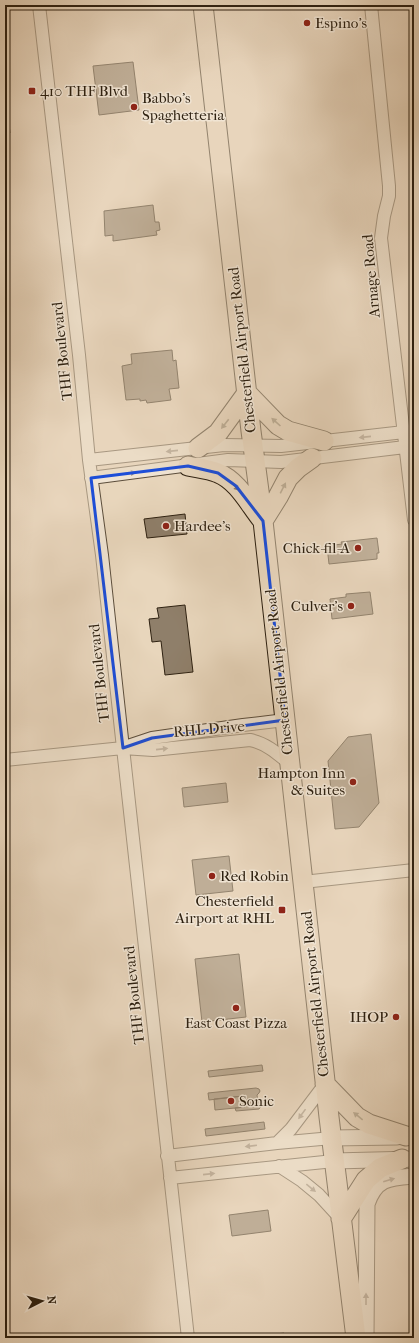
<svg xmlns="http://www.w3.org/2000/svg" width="419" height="1343" viewBox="0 0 419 1343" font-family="'IM FELL French Canon',serif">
	<rect width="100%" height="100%" fill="#e8d6bc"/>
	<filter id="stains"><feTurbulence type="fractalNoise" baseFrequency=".005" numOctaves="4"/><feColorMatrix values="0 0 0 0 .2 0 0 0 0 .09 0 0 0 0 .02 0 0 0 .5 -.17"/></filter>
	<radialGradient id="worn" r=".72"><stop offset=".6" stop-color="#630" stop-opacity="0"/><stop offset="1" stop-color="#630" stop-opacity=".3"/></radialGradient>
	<path fill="#8f7f6a" stroke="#2e2111" d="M133,62L139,110L99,115L93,66Z
		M5,88L10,133L5,134Z
		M153,205L155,222H159L160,230L156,231L157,235L113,241V235L105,236L104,211Z
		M172,350L173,361L176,360L179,388L169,389L171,400L147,403L146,400L140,401V399L126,400L122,366L132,364L131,354Z
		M185,514L187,534L147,538L144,519Z
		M377,538L379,553H377V559L329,564L327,546L342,544L341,542Z
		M370,592L373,614L332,619L330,599L346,597V594Z
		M185,605L193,672L165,675L161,641L152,642L149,619L159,618L157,608Z
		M371,734L379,803L359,827L335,829L328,761L348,737Z
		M226,783L228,802L184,807L182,788Z
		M229,856L233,891L196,895L192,860Z
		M239,954L246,1017L202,1022L195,959Z
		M262,1065L263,1071L209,1077L208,1071Z
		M256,1088L259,1089L260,1091L259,1093L257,1095L258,1102L262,1105L259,1109L236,1111L235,1108L245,1107L244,1104L247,1103V1099H244L243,1096L209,1100L208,1093Z
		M243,1096L244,1099H247V1103L244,1104L245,1107L215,1110L214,1099Z
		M264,1122L265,1129L206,1136L205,1129Z
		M268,1210L271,1231L232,1236L229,1215Z
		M284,1333L285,1338H242Z"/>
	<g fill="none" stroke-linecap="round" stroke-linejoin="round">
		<defs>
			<path id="minor" d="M39,5L79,355L89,460L102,555L123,748L188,1338
				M371,5L389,186V196L384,216L381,238L414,520
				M89,460L224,445L281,446L404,432
				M91,478L228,460L281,462L405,447
				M128,746L152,738L243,725L285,720
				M5,760L123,748L153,750L250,740C266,743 278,754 290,764
				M303,882L414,870
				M277,1143L291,1129L325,1084
				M167,1156L277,1143L332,1138
				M279,1166L302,1181L319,1195L341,1219
				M170,1178L334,1161"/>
			<path id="tertiary" d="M332,1138L397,1137
				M334,1161L414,1159
				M366,1338L367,1204C376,1178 389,1178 414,1176"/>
			<path id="primary" d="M203,5L251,431L263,521L329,1117L356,1338
				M247,393L278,425L288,431L324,441
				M198,448L218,433L247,393
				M188,466C197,468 209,469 218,473C238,481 249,504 262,520
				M263,521L278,497L288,478L298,468L312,458
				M325,1084L357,1117L369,1124L406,1136
				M341,1219L366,1180L380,1168L402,1159"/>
		</defs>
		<use href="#minor" stroke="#5c4e3c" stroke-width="14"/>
		<use href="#tertiary" stroke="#5c4e3c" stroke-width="17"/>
		<use href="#primary" stroke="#2e2111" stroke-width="21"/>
		<use href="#minor" stroke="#f0e4d3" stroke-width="12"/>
		<use href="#tertiary" stroke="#f0e4d3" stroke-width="15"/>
		<use href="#primary" stroke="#e8d6bc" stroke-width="19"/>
	</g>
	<defs><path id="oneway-solid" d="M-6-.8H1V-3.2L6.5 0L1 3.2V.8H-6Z"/></defs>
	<g fill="#8b7c66">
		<use href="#oneway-solid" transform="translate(276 422) rotate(-138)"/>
		<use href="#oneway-solid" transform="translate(225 424) rotate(128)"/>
		<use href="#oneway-solid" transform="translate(235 486) rotate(47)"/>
		<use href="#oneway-solid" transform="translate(283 488) rotate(-63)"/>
		<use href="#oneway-solid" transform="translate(358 1116) rotate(-141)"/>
	</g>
	<g fill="#998c7c">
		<use href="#oneway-solid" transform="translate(365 437) rotate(174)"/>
		<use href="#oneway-solid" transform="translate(172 451) rotate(174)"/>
		<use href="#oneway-solid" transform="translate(130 473) rotate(-7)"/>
		<use href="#oneway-solid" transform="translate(162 749) rotate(-6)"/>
		<use href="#oneway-solid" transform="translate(302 1114) rotate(126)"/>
		<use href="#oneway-solid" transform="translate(251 1146) rotate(173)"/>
		<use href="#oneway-solid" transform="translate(209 1174) rotate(-6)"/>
		<use href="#oneway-solid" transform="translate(389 1180) rotate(-16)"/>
		<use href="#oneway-solid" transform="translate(311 1188) rotate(39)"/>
		<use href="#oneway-solid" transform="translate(366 1299) rotate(-90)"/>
	</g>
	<path d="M0 0H419V1343H0ZM188,466L218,473L236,486L263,521L285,720L152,738L123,748L91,478Z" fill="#e8d6bc" fill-opacity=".55" fill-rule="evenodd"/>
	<path fill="none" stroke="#1d4ed8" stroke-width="3" stroke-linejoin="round" d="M188,466L218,473L236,486L263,521L285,720L152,738L123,748L91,478Z"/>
	<g fill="#8f2418" stroke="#f0e4d3" stroke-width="1.5">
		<circle cx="307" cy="23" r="4"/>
		<rect x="28" y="87" width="8" height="8" rx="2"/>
		<circle cx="134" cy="107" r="4"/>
		<circle cx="166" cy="526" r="4"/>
		<circle cx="358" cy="548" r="4"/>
		<circle cx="351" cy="606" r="4"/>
		<circle cx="353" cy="782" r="4"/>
		<circle cx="212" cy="876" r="4"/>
		<rect x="278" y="906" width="8" height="8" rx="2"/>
		<circle cx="236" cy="1008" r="4"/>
		<circle cx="396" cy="1017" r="4"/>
		<circle cx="231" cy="1101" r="4"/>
	</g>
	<g text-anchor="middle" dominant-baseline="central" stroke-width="3" stroke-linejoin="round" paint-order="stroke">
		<g font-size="15" fill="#2e2111" stroke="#f0e4d3" text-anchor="start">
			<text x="315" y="23">Espino's</text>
			<text x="40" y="91">410 THF Blvd</text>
			<text x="142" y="98">Babbo's<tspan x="142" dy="17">Spaghetteria</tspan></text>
			<text x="174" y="526">Hardee's</text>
			<text x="350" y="548" text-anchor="end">Chick-fil-A</text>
			<text x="343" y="606" text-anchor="end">Culver's</text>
			<text x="345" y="773" text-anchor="end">Hampton Inn<tspan x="345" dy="17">&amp; Suites</tspan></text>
			<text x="220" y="876">Red Robin</text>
			<text x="274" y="901" text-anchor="end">Chesterfield<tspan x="274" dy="17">Airport at RHL</tspan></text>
			<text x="388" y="1017" text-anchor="end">IHOP</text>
			<text x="236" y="1023" text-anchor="middle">East Coast Pizza</text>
			<text x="239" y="1101">Sonic</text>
		</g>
		<g font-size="15" fill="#2e2111" stroke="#f0e4d3">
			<text transform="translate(371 276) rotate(-95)">Arnage Road</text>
			<text transform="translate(242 350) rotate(-96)">Chesterfield Airport Road</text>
			<text transform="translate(62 351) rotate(-96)">THF Boulevard</text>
			<text transform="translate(279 672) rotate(-96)">Chesterfield Airport Road</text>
			<text transform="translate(99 673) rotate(-96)">THF Boulevard</text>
			<text transform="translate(209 729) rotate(-5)">RHL Drive</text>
			<text transform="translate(315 994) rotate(-96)">Chesterfield Airport Road</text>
			<text transform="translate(134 995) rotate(-96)">THF Boulevard</text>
		</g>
	</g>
	<rect width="419" height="1343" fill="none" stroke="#e8d6bc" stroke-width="20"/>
	<rect x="6" y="6" width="407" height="1331" fill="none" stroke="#2e2111" stroke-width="2"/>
	<rect x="10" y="10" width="399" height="1323" fill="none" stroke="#2e2111"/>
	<g transform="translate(42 1301) rotate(84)" stroke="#f0e4d3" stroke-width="3" paint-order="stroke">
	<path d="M0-3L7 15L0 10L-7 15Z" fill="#2e2111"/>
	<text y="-6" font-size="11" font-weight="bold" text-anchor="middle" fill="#2e2111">N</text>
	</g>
	<rect width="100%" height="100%" filter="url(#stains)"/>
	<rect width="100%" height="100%" fill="url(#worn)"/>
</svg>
